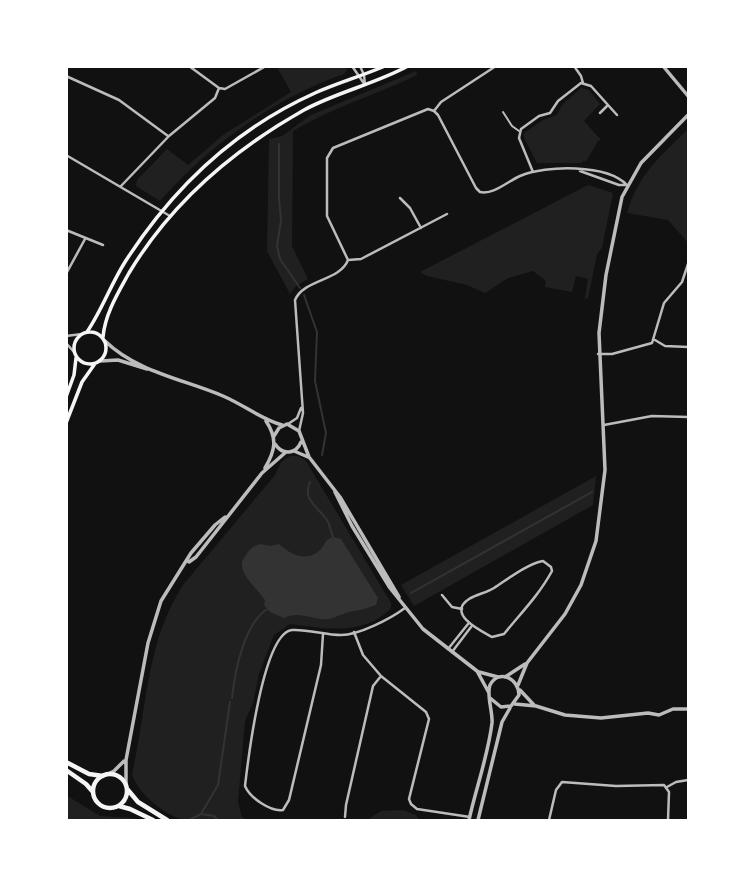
<svg xmlns="http://www.w3.org/2000/svg" width="755" height="887" viewBox="0 0 755 887" font-family="Karla,sans-serif">
	<rect width="100%" height="100%" fill="#111"/>
	<path fill="#202020" d="M282,66L346,67L347,70L344,74C273,99 209,145 160,201L136,186L137,180L167,149L188,165L223,135L291,92L278,69Z
		M416,71L417,75C376,95 333,107 293,131L292,246L308,279L296,286L290,294L267,251L269,139L282,136L311,115Z
		M581,88L589,90L600,104L584,121L601,140L598,141L587,160L580,163H537L524,138V133L543,120L557,115L562,105Z
		M688,129V243L668,220L627,213C638,174 660,157 688,129Z
		M588,185L613,193L602,248L597,254L588,298L585,299L588,279L576,276L572,292L545,287L546,281L533,271L508,278L485,293L467,285L427,276L420,272Z
		M290,456H298L306,461L391,603V608C365,636 324,629 290,624L274,635L259,674L253,703L245,721L238,802L242,817L246,820C230,820 199,824 184,820C166,816 136,792 132,774C147,709 146,642 183,585L275,475L281,462Z
		M596,476L593,505L414,606L401,585Z
		M66,795L100,816L133,818L139,820H67Z
		M403,810L416,815L419,820H367L381,811Z"/>
	<path fill="#333" d="M333,537L341,539L378,598L376,605C365,609 360,610 349,612C343,613 336,618 328,619C313,621 300,610 284,618L270,612L264,605L265,600C257,588 235,571 244,558C249,550 252,546 261,544L270,546L279,544C291,555 307,563 321,549C326,543 325,539 333,537Z"/>
	<g fill="none" stroke-linecap="round" stroke-linejoin="round">
		<path stroke="#333" stroke-width="2" d="M279,144V198L281,220L277,246L280,259L300,288
			M304,295L317,332L315,381L326,433L322,455
			M310,482C302,500 318,507 327,520C330,525 331,532 333,537
			M411,593L592,492
			M232,698C235,671 244,622 269,608
			M201,814L214,816L218,820
			M189,820L201,814L218,785L230,702"/>
		<path stroke="#bcbcbc" stroke-width="2" d="M503,112L512,126L519,131"/>
		<path stroke="#bcbcbc" stroke-width="2.5" d="M189,66L219,88L225,89L266,66
			M352,66L365,85
			M360,66L364,75L365,85
			M574,66L581,76L583,83
			M66,76L119,100L168,136
			M608,105L617,115
			M434,111L441,102L496,66
			M66,155L170,216
			M580,171L619,185H626
			M533,172L519,138L521,129L539,116L550,113L558,101L581,83L591,86L608,105L600,113
			M121,186L169,136L215,98L219,88
			M400,198L410,208L421,228
			M66,230L103,245
			M348,260L361,259L447,214
			M66,274L85,239
			M66,336L82,334
			M655,340L665,346L688,347
			M66,343L74,352
			M598,354H612L652,343L664,303L682,282L688,264
			M288,424L297,418L301,408
			M604,425L652,416L688,417
			M299,431L303,413L295,300C304,279 340,281 348,260L327,216V158L333,148L428,109L434,111L438,115L476,188L480,192C494,195 508,181 520,176C546,165 607,164 627,185
			M543,561L551,567L552,571C539,595 521,613 504,634L492,637C481,631 446,614 469,599C477,594 486,593 494,588C508,579 527,564 543,561Z
			M442,595L452,607L462,609
			M354,632L363,655L381,676L426,712L429,719L409,799L411,804L417,809L470,817
			M323,634L321,665L289,800L283,810C271,812 250,798 245,786C248,760 263,633 292,630C308,629 325,635 341,635C359,635 390,619 405,608
			M448,649L468,624
			M452,652L471,627
			M667,787L676,782L688,780
			M345,817L346,805L373,686L381,676
			M549,820L556,790L562,782L616,786L664,785L669,792L668,820"/>
		<path stroke="#bcbcbc" stroke-width="3.5" d="M663,66L688,96
			M105,341C137,372 183,379 223,396C244,405 261,419 282,425
			M100,361L118,360L147,369
			M274,436L279,428L287,424L299,431L309,457L340,497L399,597
			M275,444C283,456 296,454 301,442
			M294,451L308,457
			M265,468C275,451 278,439 266,421
			M335,492L352,526L390,588L423,629L477,671L489,693
			M189,562L196,557L262,473L286,452
			M479,672L498,677
			M505,677L525,664
			M518,685L527,663L565,614L581,585L596,541L605,470L599,333L606,275L622,197L641,163L688,115
			M520,690L534,705
			M515,704L536,706L565,715L601,718L648,713L659,715L673,709H688
			M106,775L114,771L124,761
			M126,784V760L148,643L161,601L191,553L215,525L225,517
			M469,820C476,788 488,756 492,723C493,712 486,694 490,685C499,668 519,679 519,695L511,706L501,707L490,698
			M478,820L502,722L510,708"/>
		<path stroke="#f5f5f5" stroke-width="3.5" d="M74 348a16 16 0 1 1 32 0a16 16 0 1 1-32 0Z
			M87,332C102,310 111,284 125,262C172,189 235,129 315,93C337,83 362,76 385,66
			M103,337C105,314 118,293 129,273C171,203 233,150 304,110C337,92 375,84 408,66
			M66,397L74,375L76,358
			M66,423L82,382L94,365"/>
		<path stroke="#f5f5f5" stroke-width="4.5" d="M66,762L89,774L103,776
			M66,770L86,784L93,792
			M93 791a17 17 0 1 1 34 0a17 17 0 1 1-34 0Z
			M128,790L138,802L167,820
			M119,806L130,809L153,820"/>
	</g>
	<rect width="755" height="887" fill="none" stroke="#ffffff" stroke-width="136"/>
</svg>
